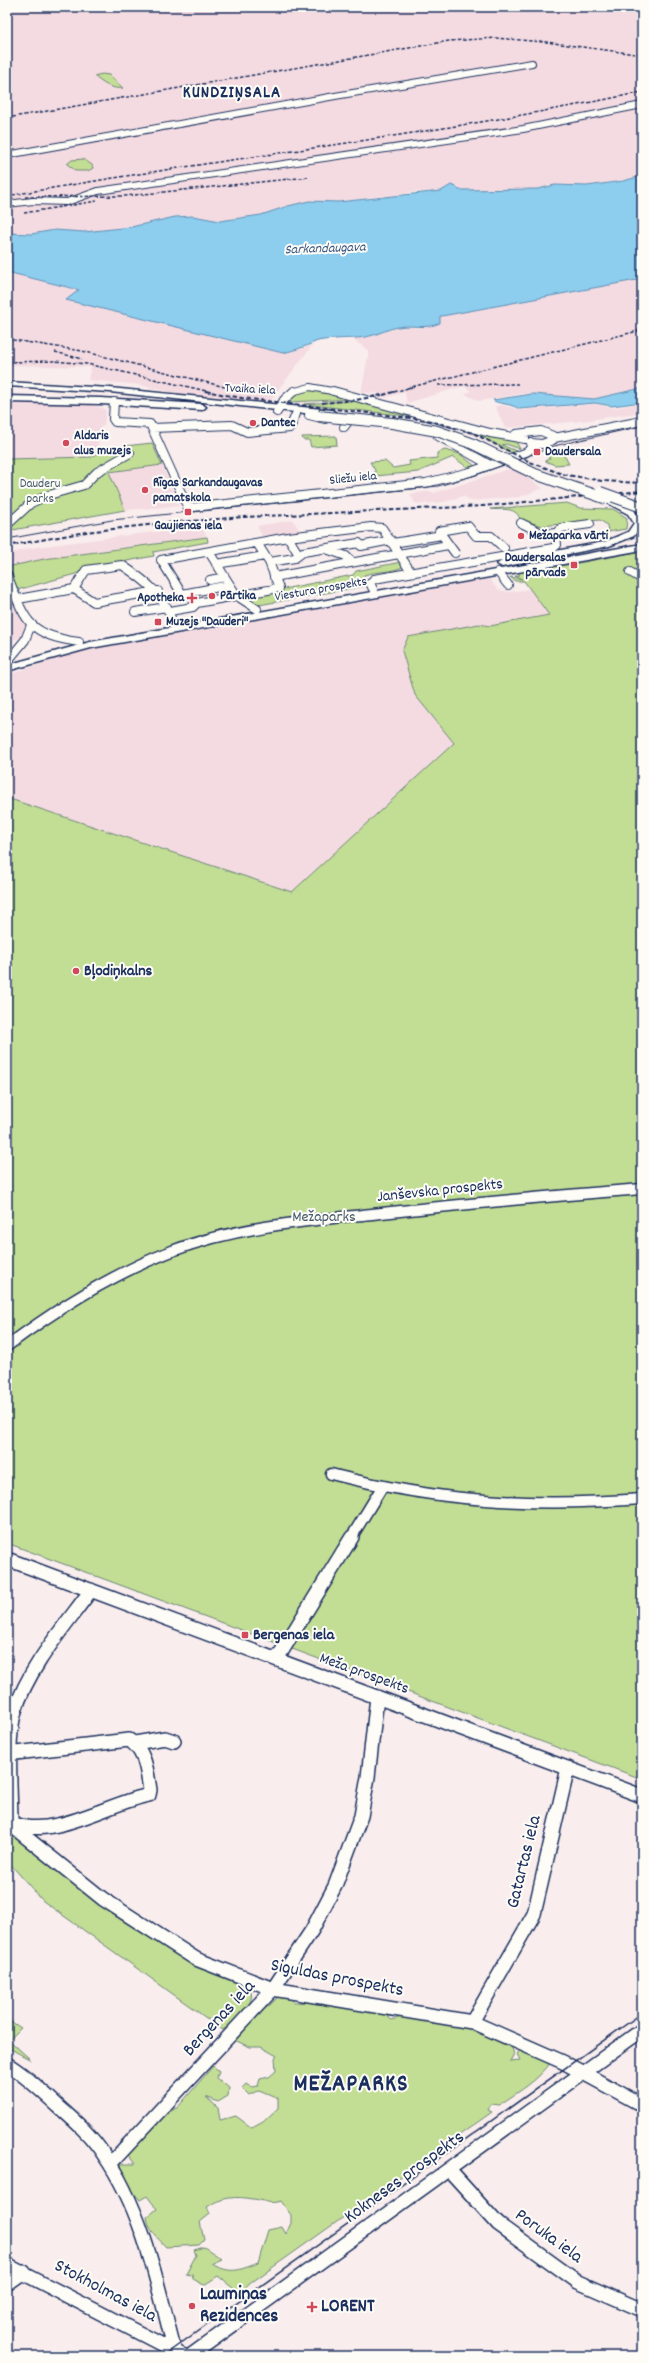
<svg xmlns="http://www.w3.org/2000/svg" width="649" height="2363" viewBox="0 0 649 2363" font-family="Dekko,sans-serif">
	<rect width="100%" height="100%" fill="#f9eded"/>
	<filter id="ink" filterUnits="userSpaceOnUse"><feTurbulence type="fractalNoise" baseFrequency=".025" numOctaves="2"/><feDisplacementMap in="SourceGraphic" scale="8" xChannelSelector="R" yChannelSelector="G"/><feConvolveMatrix kernelMatrix="1 2 1 2 8 2 1 2 1" color-interpolation-filters="sRGB"/></filter>
	<g filter="url(#ink)">
		<path fill="#f4dbe1" d="M7,7H642V177L587,186L555,185L539,189L459,190L448,187L441,191L414,192L395,196H382L337,202L309,201L288,206L261,215L220,221L193,216L175,217L131,227L84,232L55,230L31,234L7,233Z
			M7,272L79,290L67,300L270,350L283,353L311,346L315,342L268,403L187,396L140,385L88,380L91,367L7,365Z
			M642,279V388L594,399L523,394L479,401L465,394L471,391L464,386L407,403L405,392L383,398L378,393H361L369,351L350,337L363,338L404,326L417,328L436,325L440,323V316H442Z
			M7,403L87,404L103,408L106,411L104,425L99,429L100,441L98,442L97,454L93,457L7,459Z
			M642,403V412L582,421L505,428L495,406L502,405L521,410L596,404L614,408Z
			M162,465L179,506L125,510L109,472Z
			M512,468L543,488L519,497L471,501L463,496L444,502L421,504L415,503L410,494L430,491L434,493Z
			M293,520L301,533L268,538L262,536L257,526Z
			M201,526L207,537L44,559L13,566L7,558V554L36,547Z
			M482,579L490,580L498,590L509,592L530,589L549,615L490,626L479,624L402,651L415,695L454,743L292,892L7,798V675L67,655L129,641Z
			M13,596L27,626L24,637L7,641V597Z"/>
		<path fill="#c2dd94" stroke="#6e8679" d="M102,74L109,75L123,88C112,90 102,83 94,76Z
			M83,159L92,165L93,168L88,171H76L67,164L72,160Z
			M313,389L356,399L288,402L292,395Z
			M362,400L416,417L304,404Z
			M458,427L514,438L520,449L506,444L502,445L516,451L512,453L476,434Z
			M336,436L337,445L311,447L309,440H303L302,437Z
			M152,443L162,465L109,472L125,510L7,531V459L92,457L97,454V449Z
			M445,450L460,454L475,466L467,467L453,457L418,472L375,476V470L370,462L385,461L393,468L410,465L409,461L437,458V453Z
			M552,453L564,455L569,464L555,465L545,461L550,458L547,456Z
			M567,503L580,508L613,509L627,518L626,529L608,532L607,525L600,520L542,526L520,519C515,505 500,511 490,509Z
			M207,537L208,542L153,552L154,556L83,569L79,573L17,590L7,567L44,559Z
			M642,551V1779L7,1543V798L292,892L454,743L415,695L402,651L408,637L479,624L490,626L549,615L524,581H515L510,577L522,579L515,576L520,575L517,572L573,564Z
			M401,562L405,566C388,574 380,570 364,575V586L259,605L250,602L249,596L353,575L356,571Z
			M14,1835L115,1916L169,1950L248,1985C261,2003 235,2020 223,2030L43,1901L12,1866L7,1868V1837Z
			M280,1995H292L293,2003L325,2001L388,2011L389,2018L392,2020C423,2007 480,2031 510,2042L514,2054L510,2061L520,2060L517,2054L520,2050L552,2060C540,2080 518,2092 499,2105L491,2104L488,2110L492,2112L252,2282L242,2291L235,2290L218,2276L204,2285L193,2279L192,2275L186,2274L196,2255L194,2250L204,2247L222,2259L211,2264C232,2274 237,2271 258,2263L268,2230L282,2227L286,2234L291,2223V2215L281,2201C267,2205 266,2200 253,2199C236,2196 221,2197 207,2207L210,2214L200,2222L204,2240L199,2245L166,2247C158,2238 148,2230 147,2217L157,2209L147,2196L140,2200L133,2192L119,2164H135L128,2155L166,2114L178,2107L213,2066L219,2071L217,2078L229,2088L228,2096L218,2102L206,2097L218,2108L220,2120L236,2116L252,2128L263,2122L278,2108V2098L259,2090L249,2095L242,2088L246,2084L253,2087L258,2086L260,2079L269,2077L276,2071L275,2058L277,2056L261,2047H250L232,2039L259,2010L269,2006Z
			M7,2019L21,2028L9,2040L31,2060L7,2047Z"/>
		<path fill="#8dcdee" stroke="#5f8eb4" d="M638,177H642V279L442,316H440V323C425,330 413,324 398,327C387,329 377,335 366,337C355,339 324,338 315,342C305,347 295,350 283,353L66,300L79,290L7,272V233L31,234L55,230L84,232L131,227L175,217L193,216L220,221L261,215L288,206L309,201L338,202L441,191L451,185L457,187L459,190L538,189L555,185L587,186L623,181Z
			M642,388V402L612,406L595,403L519,409C511,403 496,404 493,400L533,394L594,399Z"/>
		<g fill="none" stroke-linecap="round" stroke-linejoin="round">
			<defs>
				<path id="minor-far3" d="M7,155L335,96L532,63
					M7,204L33,201L67,202L98,191L523,129L642,105
					M292,392L310,387L337,392"/>
				<path id="minor-far2" d="M333,391L490,433L525,439
					M114,402L113,419L115,422L150,424L188,508L426,483L470,472L525,453L538,444
					M277,412L284,400L294,391
					M309,415L325,419
					M344,427L347,423
					M152,428L232,425L247,432L290,428L296,414
					M516,434L541,431L553,436V440L542,444L531,443
					M438,436L490,465
					M554,438L642,421
					M7,525L31,503L49,495L84,485L97,472L130,453
					M556,533L561,528L590,524
					M288,537L299,555
					M393,543L442,535
					M326,549L346,556L351,561
					M209,552L237,596L257,609
					M455,553L439,531L468,526L476,536H491L504,548
					M269,562L295,558L303,552L359,543L361,546L391,540
					M216,564L265,556
					M498,572L508,585
					M630,572L642,579
					M7,574C25,620 27,635 79,642
					M274,577L448,545
					M210,580L225,577
					M230,585L182,594L161,560L288,537L371,527L382,528L411,572
					M74,589L94,602L158,591
					M373,589L370,583L374,579L553,548L557,545L556,533L544,534L521,523
					M18,599L74,589L86,570L122,565C146,581 165,595 173,624
					M170,611L193,607L197,603L279,588L269,562L257,543
					M135,612L167,607
					M7,662L25,640L31,625"/>
				<path id="minor-far1" d="M7,1346C58,1308 112,1274 172,1251C235,1227 305,1221 372,1214C462,1204 552,1196 642,1189
					M331,1474C440,1502 530,1507 642,1499
					M351,1538L382,1487"/>
				<path id="minor" d="M7,1559L642,1796
					M277,1659L352,1537
					M135,1743L165,1738L174,1741
					M7,1754L129,1740C146,1751 147,1772 150,1790L149,1795C109,1803 54,1839 14,1824
					M7,1822L103,1899L196,1959L273,1989L472,2022L563,2062L642,2105
					M7,1831L11,1823C11,1791 6,1741 15,1711C28,1668 65,1626 91,1590
					M472,2022L534,1914L568,1768
					M7,2064C26,2076 42,2091 58,2106C75,2121 92,2136 104,2155C143,2211 157,2283 174,2348
					M110,2164L273,1989L312,1930L335,1886L361,1816L368,1777L377,1697
					M449,2170L498,2224L578,2282L642,2310
					M7,2265L184,2356
					M7,2284L24,2272
					M190,2356L642,2030"/>
				<path id="major" d="M7,382L110,388L332,410L336,413L332,416L110,392L7,386Z
					M7,396L101,398L202,404L206,407L202,410L101,404L7,402Z
					M607,496L634,510L642,524L634,536L609,546L502,567L497,564L502,561L604,542L628,532L634,523L628,514L604,501V497Z
					M642,544V550L91,648L7,671V665L90,642Z"/>
			</defs>
			<use href="#minor-far3" stroke="#1b2f5e" stroke-width="8"/>
			<use href="#minor-far2" stroke="#1b2f5e" stroke-width="10"/>
			<use href="#minor-far1" stroke="#1b2f5e" stroke-width="13"/>
			<use href="#minor" stroke="#1b2f5e" stroke-width="16"/>
			<use href="#major" stroke="#1b2f5e" stroke-width="3"/>
			<use href="#minor-far3" stroke="#fdfcf7" stroke-width="6"/>
			<use href="#minor-far2" stroke="#fdfcf7" stroke-width="8"/>
			<use href="#minor-far1" stroke="#fdfcf7" stroke-width="10"/>
			<use href="#minor" stroke="#fdfcf7" stroke-width="13"/>
			<use href="#major" fill="#fdfcf7" fill-rule="evenodd"/>
			<path stroke="#1b2f5e" stroke-width="1" d="M7,539L112,520L438,486L476,475L558,445L642,426"/>
			<path stroke="#1b2f5e" stroke-width="1.5" d="M163,2356L642,2013"/>
			<path stroke="#1b2f5e" stroke-width="1.5" stroke-dasharray="3.5 2" stroke-linecap="butt" d="M539,41L642,55
				M7,118L449,41L496,38L544,42
				M7,196C218,158 432,136 642,92
				M25,197L125,196L309,177
				M24,213L97,201
				M7,339L82,351L229,388
				M55,352L82,359
				M7,362L55,361L87,364L211,392
				M438,385L518,384
				M407,388L642,330
				M394,392L412,387"/>
			<path stroke="#1b2f5e" stroke-width="2" stroke-dasharray="4.5 2.5" stroke-linecap="butt" d="M205,391L242,398L427,420L473,433L530,462L562,474L602,481L642,483
				M383,395L397,391
				M322,403L356,400L387,394
				M7,546L86,532L165,523L244,517L483,506L642,491"/>
			<defs>
				<path id="major-bridge" d="M318,416L392,423L437,431L471,443L535,474L607,499
					M600,492L642,507"/>
			</defs>
			<use href="#major-bridge" stroke="#1b2f5e" stroke-width="12" stroke-linecap="butt"/>
			<use href="#major-bridge" stroke="#fdfcf7" stroke-width="10"/>
		</g>
	</g>
	<g fill="#d1495b" stroke="#fdfcf7" stroke-width="1.5">
		<circle cx="253" cy="423" r="4"/>
		<circle cx="66" cy="443" r="4"/>
		<rect x="533" y="448" width="8" height="8" rx="2"/>
		<circle cx="145" cy="490" r="4"/>
		<rect x="184" y="508" width="8" height="8" rx="2"/>
		<circle cx="521" cy="536" r="4"/>
		<rect x="570" y="561" width="8" height="8" rx="2"/>
		<circle cx="212" cy="596" r="4"/>
		<path d="M190 592h4v4h4v4h-4v4h-4v-4h-4v-4h4z"/>
		<rect x="154" y="618" width="8" height="8" rx="2"/>
		<circle cx="76" cy="971" r="4"/>
		<rect x="241" y="1631" width="8" height="8" rx="2"/>
		<circle cx="192" cy="2306" r="4"/>
		<path d="M310 2301h4v4h4v4h-4v4h-4v-4h-4v-4h4z"/>
	</g>
	<g text-anchor="middle" dominant-baseline="central" stroke-width="4" stroke-linejoin="round" paint-order="stroke">
		<g font-size="13" fill="#1b2f5e" stroke="#fdfcf7">
			<text transform="translate(250 390) rotate(3)">Tvaika iela</text>
			<text transform="translate(353 479) rotate(-6)">Sliežu iela</text>
			<text transform="translate(321 590) rotate(-10)">Viestura prospekts</text>
		</g>
		<g font-size="13" font-weight="bold" fill="#1b2f5e" stroke="#fdfcf7" text-anchor="start">
			<text x="261" y="423">Dantec</text>
			<text x="74" y="436">Aldaris<tspan x="74" dy="15">alus muzejs</tspan></text>
			<text x="545" y="452">Daudersala</text>
			<text x="153" y="483">Rīgas Sarkandaugavas<tspan x="153" dy="15">pamatskola</tspan></text>
			<text x="188" y="526" text-anchor="middle">Gaujienas iela</text>
			<text x="529" y="536">Mežaparka vārti</text>
			<text x="566" y="558" text-anchor="end">Daudersalas<tspan x="566" dy="15">pārvads</tspan></text>
			<text x="220" y="596">Pārtika</text>
			<text x="184" y="598" text-anchor="end">Apotheka</text>
			<text x="166" y="622">Muzejs "Dauderi"</text>
		</g>
		<g font-size="13" fill="#455a6c" stroke="#fdfcf7">
			<text x="40" y="484">Dauderu<tspan x="40" dy="15">parks</tspan></text>
		</g>
		<g font-size="14" font-style="italic" fill="#385682" stroke="#fdfcf7">
			<text transform="translate(325 249) rotate(-2)">Sarkandaugava</text>
		</g>
		<g font-size="16" font-weight="bold" fill="#1b2f5e" stroke="#fdfcf7" text-anchor="start">
			<text x="84" y="971">Bļodiņkalns</text>
			<text x="253" y="1635">Bergenas iela</text>
		</g>
		<g font-size="16" fill="#1b2f5e" stroke="#fdfcf7">
			<text transform="translate(440 1191) rotate(-6)">Janševska prospekts</text>
			<text transform="translate(364 1674) rotate(20)">Meža prospekts</text>
		</g>
		<g font-size="16" fill="#455a6c" stroke="#fdfcf7">
			<text x="324" y="1217">Mežaparks</text>
		</g>
		<g font-size="17" font-weight="bold" letter-spacing="1" fill="#1b2f5e" stroke="#fdfcf7">
			<text x="232" y="94">KUNDZIŅSALA</text>
		</g>
		<g font-size="19" fill="#1b2f5e" stroke="#fdfcf7">
			<text transform="translate(525 1862) rotate(-76)">Gatartas iela</text>
			<text transform="translate(337 1979) rotate(11)">Siguldas prospekts</text>
			<text transform="translate(220 2019) rotate(-47)">Bergenas iela</text>
			<text transform="translate(405 2178) rotate(-36)">Kokneses prospekts</text>
			<text transform="translate(548 2237) rotate(36)">Poruka iela</text>
			<text transform="translate(105 2292) rotate(28)">Stokholmas iela</text>
		</g>
		<g font-size="19" font-weight="bold" fill="#1b2f5e" stroke="#fdfcf7" text-anchor="start">
			<text x="200" y="2295">Laumiņas<tspan x="200" dy="22">Rezidences</tspan></text>
			<text x="321" y="2307">LORENT</text>
		</g>
		<g font-size="24" font-weight="bold" letter-spacing="1" fill="#1b2f5e" stroke="#fdfcf7">
			<text x="351" y="2085">MEŽAPARKS</text>
		</g>
	</g>
	<rect width="649" height="2363" fill="none" stroke="#fdfcf7" stroke-width="24"/>
	<rect x="12" y="12" width="625" height="2339" fill="none" stroke="#1b2f5e" stroke-width="1.5" filter="url(#ink)"/>
</svg>
